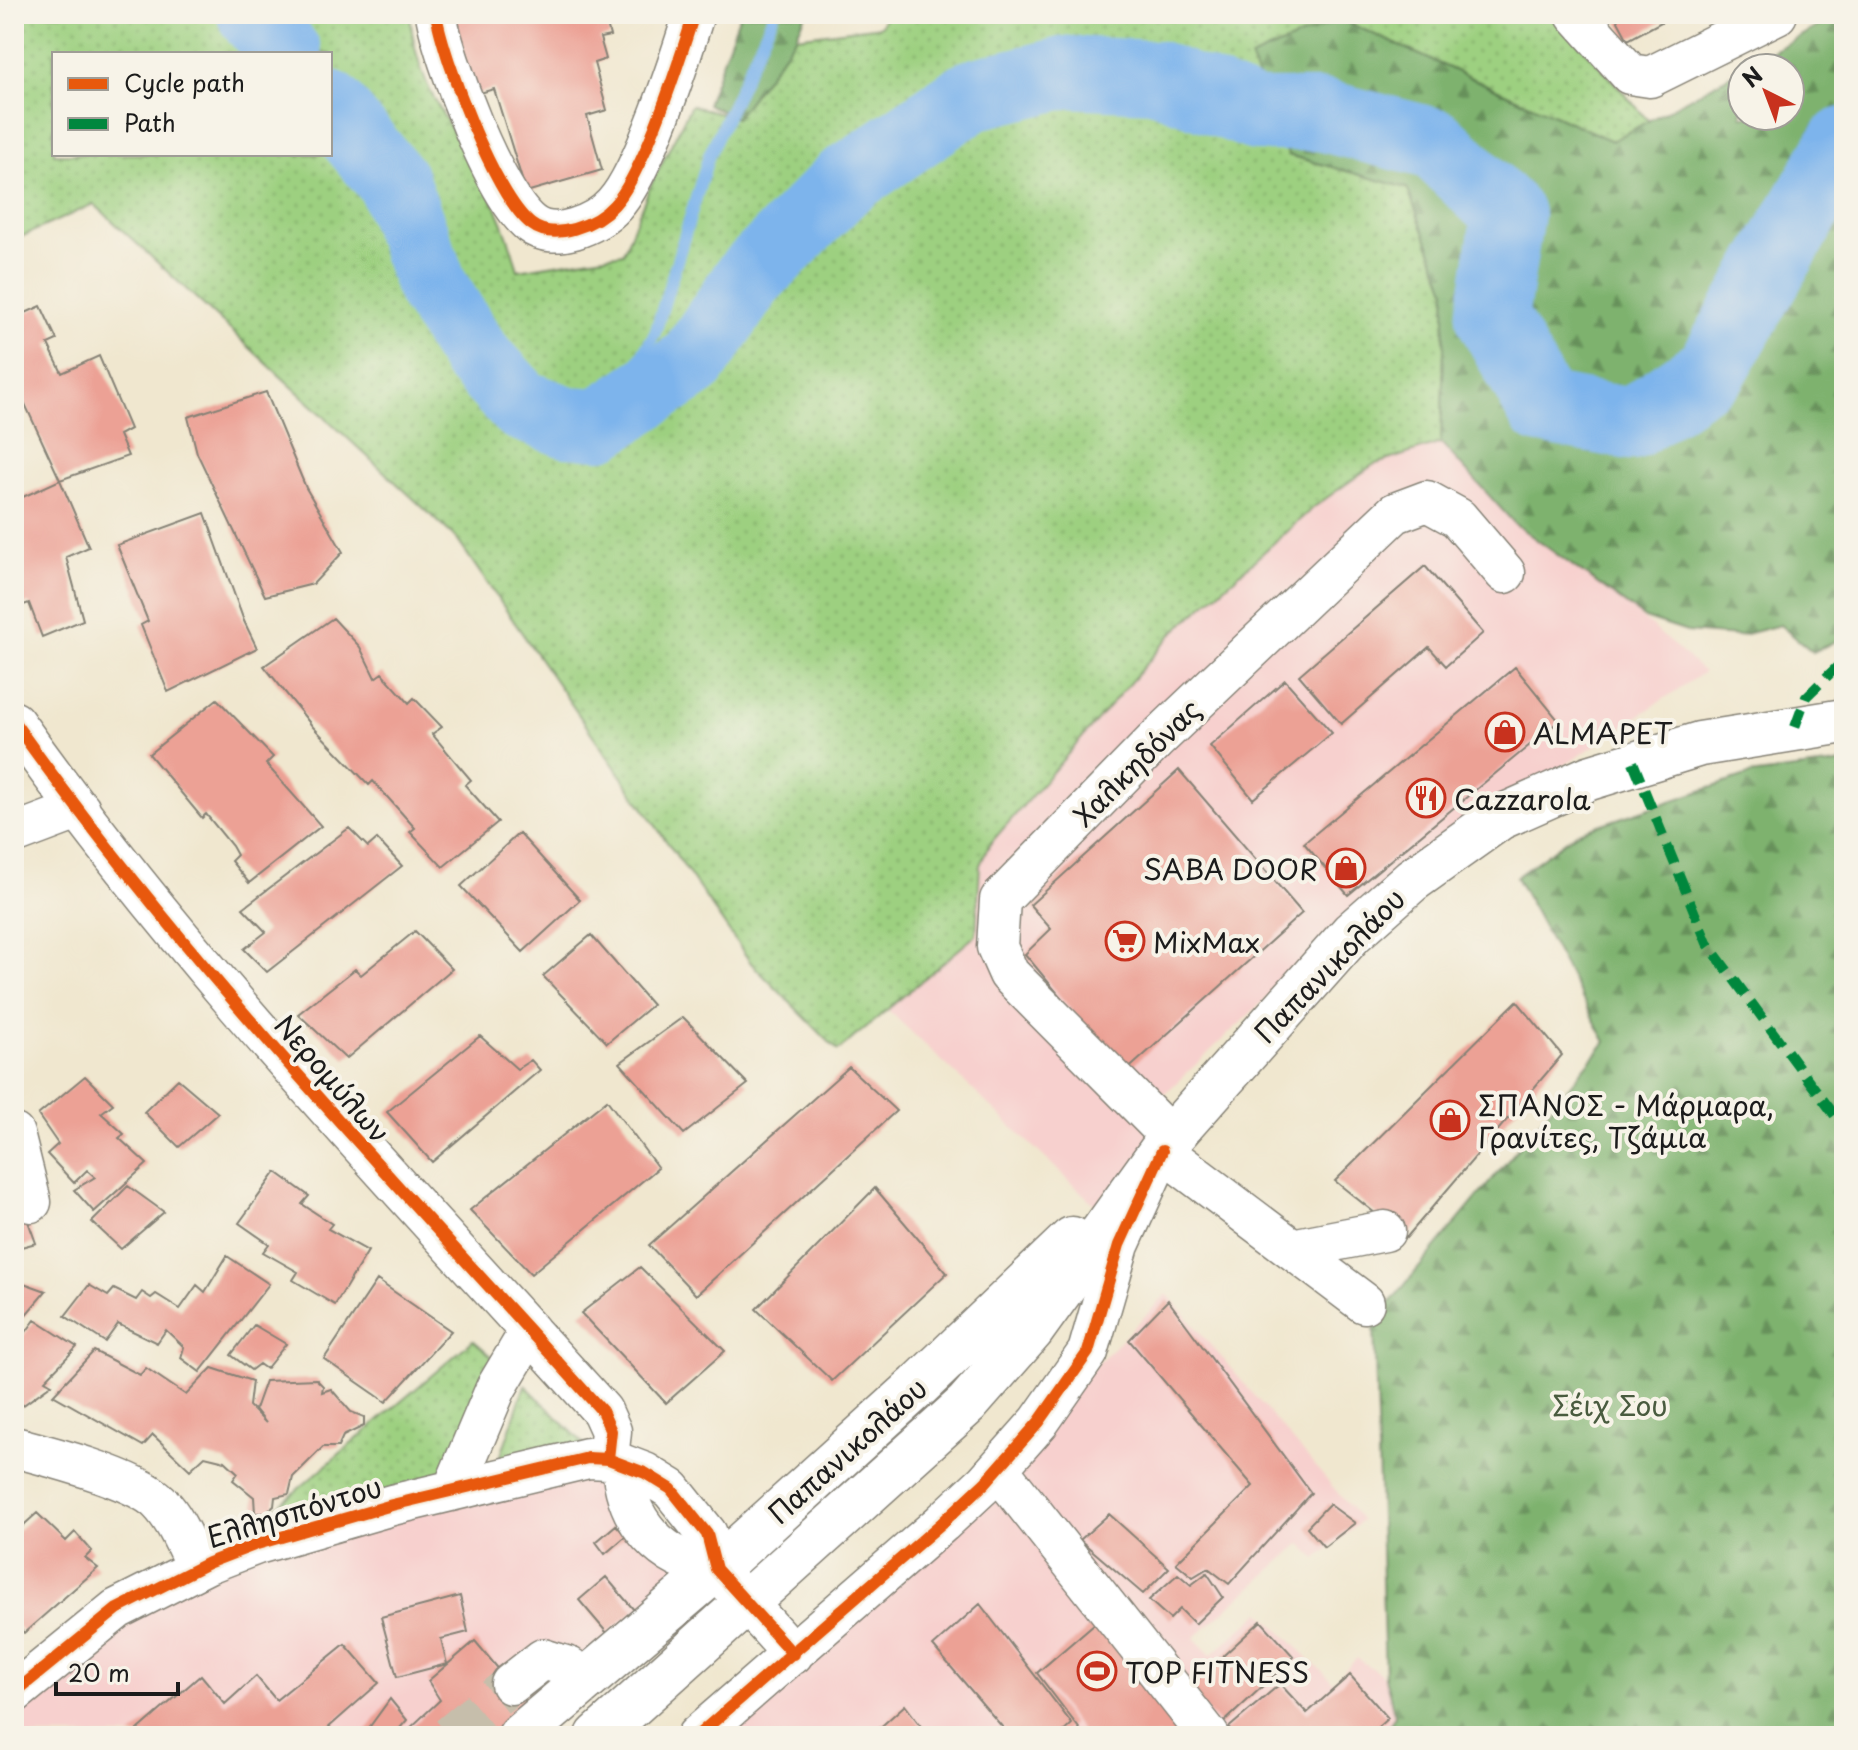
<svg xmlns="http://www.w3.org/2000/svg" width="1858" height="1750" viewBox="0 0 1858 1750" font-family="'Playpen Sans',sans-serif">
	<defs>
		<pattern id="grass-dots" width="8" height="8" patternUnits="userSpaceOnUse" patternTransform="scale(2)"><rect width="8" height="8" fill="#9dd080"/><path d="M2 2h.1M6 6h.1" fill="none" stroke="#87b26e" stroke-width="1.8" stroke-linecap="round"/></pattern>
		<pattern id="forest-firs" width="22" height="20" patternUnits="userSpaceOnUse" patternTransform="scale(2)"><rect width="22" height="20" fill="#7eb26e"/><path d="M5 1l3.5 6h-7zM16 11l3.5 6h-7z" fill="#66905a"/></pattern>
	</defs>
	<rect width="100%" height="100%" fill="#f7f3e8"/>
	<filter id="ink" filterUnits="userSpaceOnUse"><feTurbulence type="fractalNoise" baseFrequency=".0125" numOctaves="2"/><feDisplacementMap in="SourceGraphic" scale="16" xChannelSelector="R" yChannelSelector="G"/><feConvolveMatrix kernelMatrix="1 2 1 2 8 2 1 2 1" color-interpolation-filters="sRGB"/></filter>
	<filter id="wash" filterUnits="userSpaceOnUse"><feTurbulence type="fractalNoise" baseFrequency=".006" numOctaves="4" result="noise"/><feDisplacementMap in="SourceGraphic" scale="32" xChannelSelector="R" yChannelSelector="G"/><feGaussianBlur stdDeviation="1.8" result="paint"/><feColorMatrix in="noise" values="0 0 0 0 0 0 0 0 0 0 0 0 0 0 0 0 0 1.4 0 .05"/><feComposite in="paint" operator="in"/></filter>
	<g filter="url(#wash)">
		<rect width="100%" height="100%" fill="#f0e7cf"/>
		<path fill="#f7d0ce" d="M1441,443L1704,672L1485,819L1335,934L1143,1114L1159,1136L1096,1206L888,1010L976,935L980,865L989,845L1173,633L1314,507L1373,465Z
			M1167,1294L1362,1521L1316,1559L1301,1543L1194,1638L1211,1655L1261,1612L1333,1682L1357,1658L1385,1677L1395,1717L1382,1736H694L1075,1386Z
			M593,1453L711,1563L511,1736H14V1678L180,1565Z"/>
		<path fill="url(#grass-dots)" stroke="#5c764e" stroke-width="2" fill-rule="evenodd" d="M14,14H410C414,72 438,108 468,156C491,190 507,230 518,270L623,253L649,189L691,105L736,118L796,37L881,26L885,14H1553L1649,121L1612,141L1340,19L1288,155L1407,187L1446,289L1441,443L1373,465L1314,507L1173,633L989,845L980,865L976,935L838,1051L751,963L456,538L94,204L14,240ZM54,54H330V154H54Z
			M473,1340L502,1365L447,1487L255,1526Z
			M525,1385L593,1453L497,1467Z"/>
		<path fill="url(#forest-firs)" stroke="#4d6745" stroke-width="2" d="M740,14H806L796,37L736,118L707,104Z
			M1840,14H1844V645L1840,639L1813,652L1780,625L1738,636L1687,632L1645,618L1515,524L1441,443L1446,289L1407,188L1288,155L1250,58L1340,19L1612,141L1742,69V116H1790V68H1743Z
			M1844,763V1736H1382L1395,1716L1385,1677L1374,1322L1606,1042L1516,877L1578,832L1749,775Z"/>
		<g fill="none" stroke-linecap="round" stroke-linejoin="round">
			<path stroke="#7db4ec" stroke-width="12" d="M600,424L655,333L709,155L774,14"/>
			<path stroke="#7db4ec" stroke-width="72" d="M253,14L286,54
				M330,106L393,182L432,287L475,355L521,405L567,422L600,424L692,363L749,278L844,182L972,95L1067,72L1155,76L1256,115H1321L1435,144L1508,214L1492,317L1542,408L1631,424L1712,369L1844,143"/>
		</g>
		<g id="blocks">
			<path fill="#eca195" d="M452,14H604L610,36L600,38L606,59L594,63L607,110L587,116L602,170L526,192L494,89L473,95Z
				M1614,14H1676L1628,40Z
				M41,306L57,340L48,344L62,373L99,356L130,429L119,435L128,456L60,480L20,393L14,396V318Z
				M266,392L306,488L343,552L313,584L265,596L197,453L188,417Z
				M60,480L89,547L66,557L83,620L42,637L29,603L18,607L14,593V501Z
				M205,513L244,621L257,648L168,692L141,625L148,621L117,545Z
				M1425,566L1483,633L1446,666L1429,647L1341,724L1299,675Z
				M333,618L360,647L375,678L382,673L409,703L414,698L442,727L432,734L471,780L465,785L498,822L443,867L410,832L415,828L373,781L369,785L313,727L264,666Z
				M1515,667L1559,721L1348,895L1304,843Z
				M1285,680L1332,733L1253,799L1210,746Z
				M217,699L273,757L266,764L321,826L249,883L231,861L237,855L232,846L206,814L202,818L149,754Z
				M1179,770L1302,913L1124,1073L1025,954L1051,929L1030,905Z
				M349,828L368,847L377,839L402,866L267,972L244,949L266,932L243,908Z
				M519,833L580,900L523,952L461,886Z
				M415,931L452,969L346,1059L298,1014L355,969L361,975Z
				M591,935L652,1005L607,1043L543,976Z
				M1517,1001L1562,1055L1406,1238L1335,1181Z
				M683,1017L748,1084L684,1134L620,1063Z
				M480,1036L517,1069L531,1060L540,1070L432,1162L387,1112Z
				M849,1067L896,1111L696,1295L649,1245Z
				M85,1076L113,1104L101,1113L124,1134L119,1138L147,1164L94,1212L74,1190L95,1177L87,1170L74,1183L47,1154L58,1144L38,1115Z
				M178,1079L218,1113L179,1147L144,1112Z
				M607,1100L658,1168L531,1274L470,1210Z
				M276,1172L309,1196L302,1204L332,1224L328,1229L368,1251L335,1305L293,1280L298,1272L263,1252L269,1244L239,1223Z
				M128,1186L164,1212L121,1249L92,1222Z
				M875,1188L947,1273L832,1381L756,1309Z
				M14,1211L26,1216L36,1243L14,1249Z
				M227,1256L269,1284L200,1372L181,1358L184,1347L166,1330L157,1343L118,1324L105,1342L65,1316L89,1285L108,1296L114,1289L136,1300L142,1292L151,1298L156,1294L180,1309L197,1285L205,1292Z
				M640,1267L725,1351L666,1403L581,1313Z
				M377,1280L451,1331L386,1402L324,1359Z
				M21,1282L46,1291L23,1318L14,1314V1289Z
				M1168,1300L1311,1493L1229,1584L1208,1568L1193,1577L1176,1563L1253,1486L1129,1340Z
				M35,1320L77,1347L45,1380L52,1384L14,1412V1348Z
				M254,1325L286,1344L266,1369L259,1364L251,1370L231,1355Z
				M94,1351L140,1375L146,1368L186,1395L212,1368L252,1381L249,1406L266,1423L255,1409L265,1381L316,1379L323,1386L322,1392L331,1389L351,1412L364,1417V1426L343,1436L338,1447H323L293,1477L289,1494L275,1497L274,1506L266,1513H255L254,1497L233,1480L238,1473L225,1461L205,1456L190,1470L153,1435L143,1446L53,1395Z
				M1329,1504L1355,1523L1324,1547L1307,1527Z
				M37,1513L66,1541L75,1532L92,1551L85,1558L98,1568L24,1633L14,1623V1528L17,1531Z
				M1109,1514L1169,1568L1143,1594L1080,1540Z
				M616,1525L626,1536L605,1554L596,1542Z
				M1207,1573L1223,1597L1195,1624L1180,1609L1170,1619L1149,1600L1178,1574L1191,1585Z
				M606,1577L634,1610L607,1633L579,1600Z
				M460,1596L468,1632L441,1639L447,1664L397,1677L381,1617Z
				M980,1604L1072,1724L1059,1736H1010L933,1646Z
				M1109,1611L1202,1736H1085L1037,1673Z
				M1261,1621L1294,1657L1221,1725L1186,1690Z
				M475,1641L538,1716L514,1736H413L408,1730L440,1700L428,1681Z
				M345,1644L379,1683L319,1736H131L201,1675L225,1704L256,1676L276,1700Z
				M1350,1675L1388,1718L1368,1736H1219L1280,1684L1307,1713Z
				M390,1699L407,1720L400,1728L408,1736H363Z
				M905,1705L923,1729L915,1736H877L874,1733Z"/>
		</g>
	</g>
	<g filter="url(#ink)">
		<use href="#blocks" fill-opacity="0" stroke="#868276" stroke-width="2"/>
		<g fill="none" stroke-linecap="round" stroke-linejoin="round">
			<path stroke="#c6beab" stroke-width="40" stroke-dasharray="40 20" stroke-linecap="butt" d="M449,1736L511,1684"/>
			<defs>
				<path id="minor" d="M436,14C444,60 495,196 531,224C554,242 596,225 614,205C643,174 680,59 694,14
					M1576,14L1630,74L1650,77L1777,14
					M14,722C189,969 400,1186 602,1411L611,1431L608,1459
					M14,834L80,809
					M14,1134L31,1202
					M1171,1137L1009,974L997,947L1000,900L1155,741L1395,513L1427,501L1458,518L1505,573
					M1292,1249L1385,1231
					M14,1447C49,1456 135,1478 159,1502C176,1519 186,1546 197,1567
					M622,1466C626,1521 661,1561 716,1569
					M998,1469L1209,1736
					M453,1490L496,1388L530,1331
					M511,1684L543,1659L569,1667
					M14,1693L117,1609L208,1563L257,1544L392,1505L588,1458L608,1459L645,1473L671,1489L707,1534L716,1569L793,1654
					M697,1736L942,1523L985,1483L1039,1422L1088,1352L1119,1245L1162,1151L1364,1303"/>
				<path id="major" d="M520,1736L716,1569L918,1386L1072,1239
					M598,1736L967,1404L1032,1330L1171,1137L1352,933L1412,880L1499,818L1589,778L1700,744L1844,721"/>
			</defs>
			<use href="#minor" stroke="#868276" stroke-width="43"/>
			<use href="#major" stroke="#868276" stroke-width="47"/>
			<use href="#minor" stroke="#fff" stroke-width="40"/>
			<use href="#major" stroke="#fff" stroke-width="44"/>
			<path stroke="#00873e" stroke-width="10" stroke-dasharray="20 10" stroke-linecap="butt" d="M1795,727L1806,697L1844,660
				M1633,762L1707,943L1844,1128"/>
			<defs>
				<path id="cycleway" d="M436,14C444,60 495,196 531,224C554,242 596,225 614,205C643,174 680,59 694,14
					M14,722C189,969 400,1186 602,1411L611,1431L608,1459
					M14,1693L117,1609L208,1563L257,1544L392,1505L588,1458L608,1459L645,1473L671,1489L707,1534L716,1569L793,1654
					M697,1736L942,1523L985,1483L1039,1422L1088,1352L1119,1245L1162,1151"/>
			</defs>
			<use href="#cycleway" stroke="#f7f3e8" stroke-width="17"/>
			<use href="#cycleway" stroke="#e8590c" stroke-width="12"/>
		</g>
	</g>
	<defs>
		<symbol id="shop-ring" viewBox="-11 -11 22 22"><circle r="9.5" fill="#f7f3e8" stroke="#c8321e" stroke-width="1.5"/><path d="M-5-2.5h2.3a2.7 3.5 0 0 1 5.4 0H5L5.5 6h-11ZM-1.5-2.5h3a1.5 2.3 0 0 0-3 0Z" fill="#c8321e"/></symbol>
		<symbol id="restaurant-ring" viewBox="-11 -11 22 22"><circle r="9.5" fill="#f7f3e8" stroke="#c8321e" stroke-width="1.5"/><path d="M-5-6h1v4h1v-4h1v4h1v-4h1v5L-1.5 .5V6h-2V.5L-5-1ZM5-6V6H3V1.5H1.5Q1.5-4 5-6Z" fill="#c8321e"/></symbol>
		<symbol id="supermarket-ring" viewBox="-11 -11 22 22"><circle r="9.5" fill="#f7f3e8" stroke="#c8321e" stroke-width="1.5"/><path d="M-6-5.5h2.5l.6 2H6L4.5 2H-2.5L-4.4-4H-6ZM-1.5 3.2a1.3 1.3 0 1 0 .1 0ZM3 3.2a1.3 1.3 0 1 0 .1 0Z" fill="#c8321e"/></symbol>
		<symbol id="stadium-ring" viewBox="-11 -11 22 22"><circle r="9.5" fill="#f7f3e8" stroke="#c8321e" stroke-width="1.5"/><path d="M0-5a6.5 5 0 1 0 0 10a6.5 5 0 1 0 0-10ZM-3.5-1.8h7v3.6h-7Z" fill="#c8321e"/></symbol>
	</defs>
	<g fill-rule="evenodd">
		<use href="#shop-ring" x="1483" y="710" width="44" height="44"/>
		<use href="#restaurant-ring" x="1404" y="776" width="44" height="44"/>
		<use href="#shop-ring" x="1324" y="846" width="44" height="44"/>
		<use href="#supermarket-ring" x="1103" y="919" width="44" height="44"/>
		<use href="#shop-ring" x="1428" y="1098" width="44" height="44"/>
		<use href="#stadium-ring" x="1075" y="1649" width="44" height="44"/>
	</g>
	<g text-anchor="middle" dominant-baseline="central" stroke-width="8" stroke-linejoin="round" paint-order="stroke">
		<g font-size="28" fill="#1c1c1c" stroke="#f7f3e8" text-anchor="start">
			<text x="1533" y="732">ALMAPET</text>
			<text x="1454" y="798">Cazzarola</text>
			<text x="1318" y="868" text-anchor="end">SABA DOOR</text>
			<text x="1153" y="941">MixMax</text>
			<text x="1478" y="1104">ΣΠΑΝΟΣ - Μάρμαρα,<tspan x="1478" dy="32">Γρανίτες, Τζάμια</tspan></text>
			<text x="1125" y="1671">TOP FITNESS</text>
		</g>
		<g font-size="28" fill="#1c1c1c" stroke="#f7f3e8">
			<text transform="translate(1136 762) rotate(-45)">Χαλκηδόνας</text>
			<text transform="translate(1329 965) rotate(-46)">Παπανικολάου</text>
			<text transform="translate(333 1078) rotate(49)">Νερομύλων</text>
			<text transform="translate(847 1450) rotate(-42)">Παπανικολάου</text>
			<text transform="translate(294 1511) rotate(-17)">Ελλησπόντου</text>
		</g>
		<g font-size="28" fill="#495b3f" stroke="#f7f3e8">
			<text x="1610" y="1404">Σέιχ Σου</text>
		</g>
	</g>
	<rect width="1858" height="1750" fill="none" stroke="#f7f3e8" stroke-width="48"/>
	<rect x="52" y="52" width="280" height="104" fill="#f7f3e8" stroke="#9f9d96" stroke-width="2"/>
	<rect x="68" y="78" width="40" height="12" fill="#e8590c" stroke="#9f9d96" stroke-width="2"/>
	<text x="124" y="92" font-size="24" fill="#1c1c1c">Cycle path</text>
	<rect x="68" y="118" width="40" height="12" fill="#00873e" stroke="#9f9d96" stroke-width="2"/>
	<text x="124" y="132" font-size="24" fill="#1c1c1c">Path</text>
	<g transform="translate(1766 92) rotate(318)"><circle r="38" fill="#f7f3e8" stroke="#9f9d96" stroke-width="2"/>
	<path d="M0-6L14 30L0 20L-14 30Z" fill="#c8321e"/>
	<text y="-12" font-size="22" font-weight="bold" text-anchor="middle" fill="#1c1c1c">N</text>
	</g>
	<path d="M56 1682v12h122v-12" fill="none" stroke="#1c1c1c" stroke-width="4"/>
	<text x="68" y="1682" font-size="24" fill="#1c1c1c" stroke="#f7f3e8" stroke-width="6" paint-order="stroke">20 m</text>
</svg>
